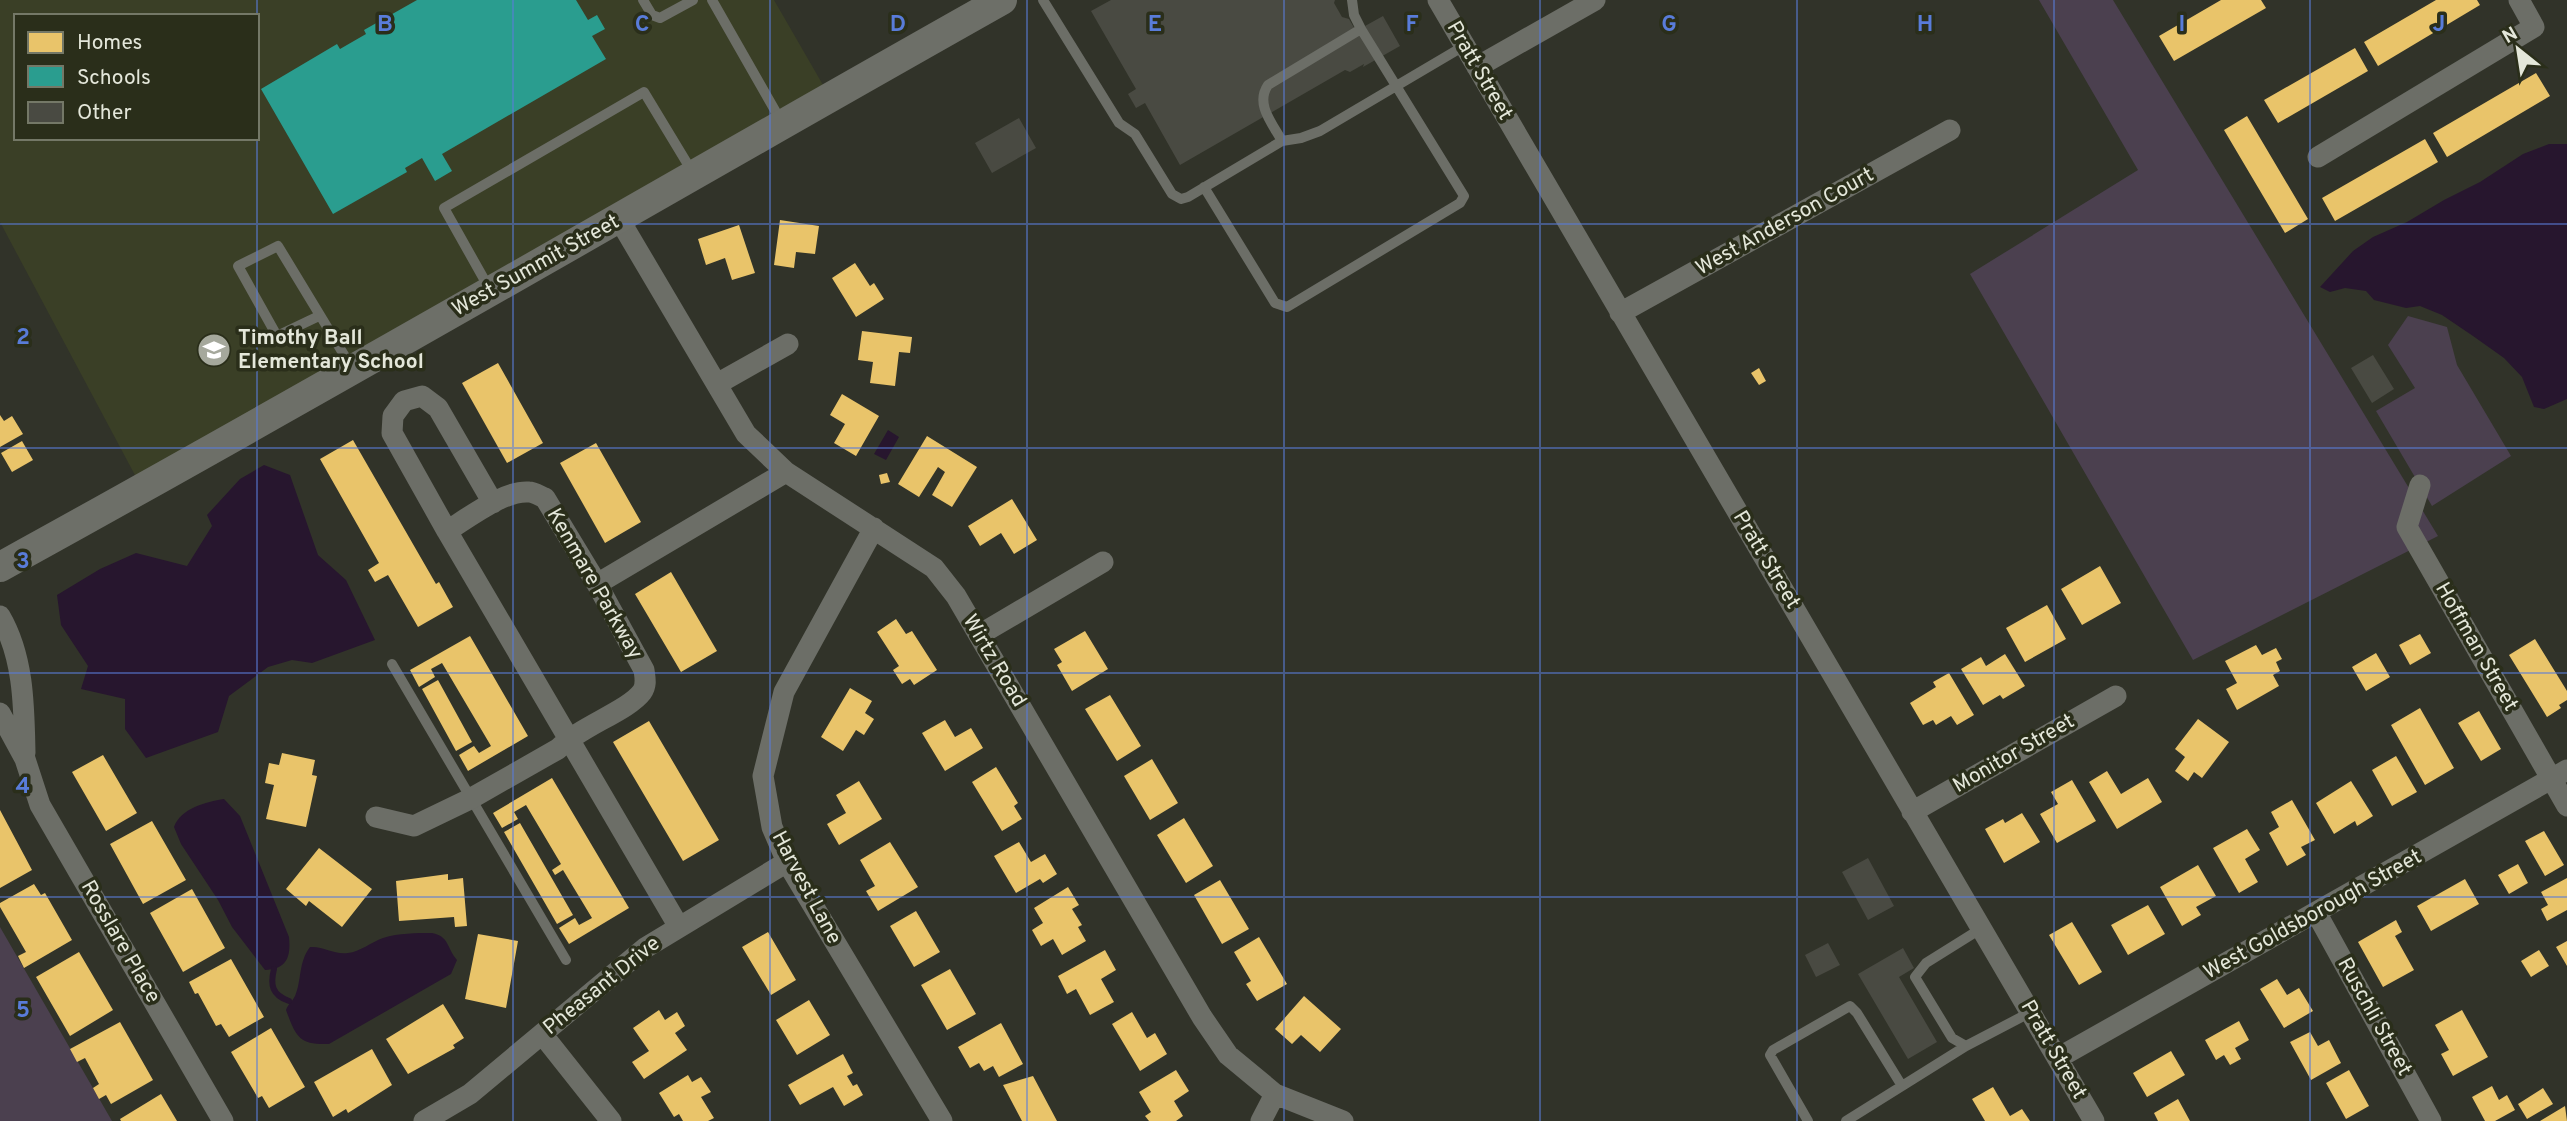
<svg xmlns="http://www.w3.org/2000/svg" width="2567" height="1121" viewBox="0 0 2567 1121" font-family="Overpass,sans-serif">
	<rect width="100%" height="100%" fill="#313329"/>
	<path fill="#3a3f26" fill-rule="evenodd" d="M0,0H774L823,85L136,477L0,222ZM16,16H257V138H16Z"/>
	<path fill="#4b404f" d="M2039,0H2113L2438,536L2193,660L1970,274L2138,170Z
		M2408,316L2447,327L2457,365L2511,456L2432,506L2376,411L2415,388L2388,345Z
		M0,927L112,1121H0Z"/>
	<path fill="#27162e" d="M2549,144H2567V399L2544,409L2534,407L2522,377L2504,358L2473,336L2442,315L2420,306L2406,308L2374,300L2366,291L2345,288L2330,292L2320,287L2353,251L2373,237L2407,222L2444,200L2480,182L2523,154Z
		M888,430L899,437L886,460L874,454Z
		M264,465L290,475L318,555L346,580L375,640L312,663L292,660L268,667L229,696L218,732L146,758L125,729V699L81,689L88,666L61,625L57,595L100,569L136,553L187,566L212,526L207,515L240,479Z
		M224,799L240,816L289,937C291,957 287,969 265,970L232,927L218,900L181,844L174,827C181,808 206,802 224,799Z
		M432,933C450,937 446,947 457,960L451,974L329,1044C299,1045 296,1037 286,1010C288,1004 292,1002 295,996C302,980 298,963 310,947C324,946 334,955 348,953C360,952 371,942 383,938C399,933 416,933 432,933Z"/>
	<path fill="#e9c46a" d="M2221,0H2261L2266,8L2174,61L2159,36Z
		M2436,0H2477L2480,5L2378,66L2364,42Z
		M2355,48L2368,71L2278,123L2264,100Z
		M2536,73L2550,96L2447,157L2433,133Z
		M2247,116L2308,219L2285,233L2224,130Z
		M2425,139L2438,162L2335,221L2322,198Z
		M780,220L819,226L815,254L796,252L794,268L774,265Z
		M739,225L755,273L732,280L725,258L706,265L698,239Z
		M855,263L870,286L874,283L884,299L856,317L832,278Z
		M862,331L912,337L910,353L899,352L895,386L870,383L873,362L858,360Z
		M498,363L543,443L507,463L462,383Z
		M1759,368L1766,381L1759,385L1751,373Z
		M842,394L879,416L856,456L834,443L845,424L830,415Z
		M0,415L4,421L12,416L23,434L0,447Z
		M927,436L977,467L952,507L932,495L945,472L938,467L919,497L898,484Z
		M353,440L436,584L439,582L453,607L418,627L388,575L375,582L368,570L379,563L320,459Z
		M22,441L33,460L12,472L1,453Z
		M596,443L641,522L605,543L560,463Z
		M887,473L890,482L881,484L879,475Z
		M1012,499L1037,540L1014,554L1001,533L980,546L968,526Z
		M2100,566L2121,603L2082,625L2061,589Z
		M671,572L717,651L681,672L635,594Z
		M2047,605L2066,639L2025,662L2006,628Z
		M896,619L906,634L912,631L937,670L914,685L910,679L902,684L893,670L899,666L877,632Z
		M1085,631L1108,669L1072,691L1057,665L1062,662L1054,649Z
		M2420,634L2431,653L2410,665L2399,645Z
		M470,636L528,736L468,771L459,755L474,746L479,753L491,746L442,663L431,669L435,677L419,687L410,670Z
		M2535,639L2567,691V700L2559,705L2561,708L2547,717L2509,655Z
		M2256,645L2262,655L2276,648L2282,659L2276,662L2280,671L2273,675L2279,686L2237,710L2226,689L2237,683L2225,661Z
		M2376,653L2390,677L2366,691L2352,667Z
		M2005,654L2025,686L2003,699L2000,695L1983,705L1961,669L1981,657L1986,666Z
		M1949,673L1974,715L1957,725L1951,716L1936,725L1933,720L1923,725L1910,703L1936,687L1933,682Z
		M438,680L472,742L456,751L422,689Z
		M850,688L872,701L865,713L874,719L864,735L856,730L843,751L821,737Z
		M1110,695L1141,746L1117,761L1085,709Z
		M2420,708L2454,768L2425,785L2391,725Z
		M2479,711L2501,749L2481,761L2458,723Z
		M2198,719L2229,742L2202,778L2194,772L2188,781L2175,771L2185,757L2175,749Z
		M945,720L955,737L971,728L983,748L945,771L922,733Z
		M649,721L719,840L683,861L613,742Z
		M282,753L315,760L312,775L317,776L306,827L266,819L274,785L265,783L269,763L279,765Z
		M103,755L137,813L106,831L72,772Z
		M2396,756L2417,792L2392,806L2372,770Z
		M1152,759L1178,803L1150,820L1124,776Z
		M996,767L1018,803L1014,806L1022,819L1002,831L972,782Z
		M2107,771L2121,794L2148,778L2162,802L2117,829L2089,782Z
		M552,778L629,908L569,944L559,928L575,918L579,925L592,918L563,870L555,875L552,870L561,864L526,805L514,812L518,819L502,828L493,813Z
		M2072,780L2096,821L2057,843L2040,814L2058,804L2051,792Z
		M859,781L882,819L839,845L827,824L846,813L836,795Z
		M2351,781L2373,816L2357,826L2355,821L2334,834L2316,803Z
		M2292,800L2315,840L2301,847L2306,855L2287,866L2269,833L2279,827L2271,812Z
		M0,810L32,870L0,888Z
		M2022,813L2040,842L2004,863L1985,829L2003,819L2005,823Z
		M1184,818L1213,866L1186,883L1157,835Z
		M152,821L186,880L143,904L110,844Z
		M520,823L573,915L557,924L504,832Z
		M2247,829L2260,850L2245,859L2258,882L2239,893L2213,848Z
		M2544,831L2564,865L2545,876L2525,841Z
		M890,842L918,887L878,911L866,891L875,886L860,860Z
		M1019,842L1031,862L1045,854L1057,874L1043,883L1040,879L1016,893L994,856Z
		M319,848L372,889L342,927L309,901L306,906L286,889Z
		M2518,864L2528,883L2509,894L2498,875Z
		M2198,865L2216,896L2196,907L2201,915L2182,926L2160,887Z
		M448,874V880L463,878L467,926L455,927L454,917L399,921L396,881Z
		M2567,878V910L2547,921L2541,909L2548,905L2541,892Z
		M2465,879L2479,904L2431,931L2417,906Z
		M1220,880L1249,929L1222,944L1194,895Z
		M34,884L41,895L45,893L72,940L24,968L18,956L26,952L0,907V903Z
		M1068,887L1079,905L1072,909L1082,925L1078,927L1086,941L1062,955L1053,939L1041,946L1032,930L1043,923L1034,908Z
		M192,889L225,948L183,972L150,913Z
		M2148,905L2165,934L2128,955L2111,925Z
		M916,911L940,952L914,967L890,926Z
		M2396,920L2402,932L2395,936L2414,970L2383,987L2358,942Z
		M2072,922L2102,972L2079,985L2049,935Z
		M768,932L796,980L771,995L742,947Z
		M478,934L518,941L506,1008L465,999Z
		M1259,937L1287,984L1257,1001L1246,984L1251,981L1234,952Z
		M2567,941V966L2556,947Z
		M1105,950L1116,970L1101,979L1114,1002L1090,1015L1076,989L1067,994L1058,976Z
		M2539,950L2549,966L2531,977L2521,961Z
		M79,952L113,1010L70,1036L36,977Z
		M231,959L264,1017L229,1037L221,1024L216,1026L198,993L195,994L189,982Z
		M950,969L976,1014L947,1030L921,985Z
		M2277,979L2287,995L2299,988L2313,1011L2284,1028L2260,989Z
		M1304,996L1341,1029L1320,1052L1301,1035L1292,1044L1275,1029Z
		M809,1000L830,1035L797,1055L776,1020Z
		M443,1004L464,1038L453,1045L455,1048L408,1074L386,1039Z
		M659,1010L665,1020L677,1012L685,1026L675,1033L687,1050L644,1079L632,1062L649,1051L633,1028Z
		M2462,1010L2488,1057L2453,1076L2441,1054L2449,1050L2435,1025Z
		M1132,1012L1147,1038L1155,1033L1167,1054L1140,1071L1112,1024Z
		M2239,1021L2249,1040L2235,1048L2241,1059L2230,1065L2224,1055L2216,1060L2205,1040Z
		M120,1022L153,1080L111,1104L106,1095L99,1099L93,1088L99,1084L85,1058L77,1062L70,1049Z
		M1001,1023L1023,1064L999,1077L993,1066L984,1071L979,1063L970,1068L958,1047Z
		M271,1028L305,1087L269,1108L262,1096L258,1098L231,1052Z
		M2310,1032L2318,1046L2329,1040L2341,1063L2311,1080L2290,1042Z
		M372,1049L392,1085L348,1113L346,1109L333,1117L314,1082Z
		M2171,1051L2185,1075L2147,1097L2133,1073Z
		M843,1054L853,1073L847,1076L853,1086L857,1084L863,1095L844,1106L833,1087L800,1105L788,1085Z
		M1176,1070L1189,1091L1174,1101L1183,1116L1176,1121H1149L1145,1116L1151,1112L1139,1092Z
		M2349,1070L2369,1106L2346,1119L2326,1083Z
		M688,1075L692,1082L701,1077L711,1092L701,1097L714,1118L708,1121H683L679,1114L674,1117L659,1093Z
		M1033,1076L1057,1121H1022L1003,1085Z
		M2492,1086L2499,1100L2507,1095L2515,1110L2495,1121H2485L2472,1097Z
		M1993,1087L2010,1116L2022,1109L2030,1121H1985L1972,1099Z
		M2543,1088L2553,1104L2527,1119L2518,1104Z
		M161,1094L177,1121H121L120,1119Z
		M2178,1099L2190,1121H2158L2154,1113Z
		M2565,1106L2567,1121H2540Z"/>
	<path fill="#2a9d8f" d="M417,0H576L588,20L597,15L605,29L592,36L606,59L442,154L452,171L435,181L422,158L405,168L407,172L333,214L261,89L337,44L340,49L366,34L364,30Z"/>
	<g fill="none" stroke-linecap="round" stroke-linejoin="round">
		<path stroke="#27162e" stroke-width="6" d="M274,969C270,985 272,995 289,1001"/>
	</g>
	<path fill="#494a42" d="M1111,0H1335L1334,3L1342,17L1349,19L1356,31L1383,16L1400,46L1363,67L1364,64L1350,72L1345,70L1180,165L1145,103L1136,108L1128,94L1136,89L1091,11Z
		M1019,118L1036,148L992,173L975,143Z
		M2373,355L2394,389L2372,403L2351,368Z
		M1868,858L1894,906L1868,920L1842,872Z
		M1828,943L1840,965L1816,977L1805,955Z
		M1903,948L1914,968L1899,977L1937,1042L1908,1059L1858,974Z"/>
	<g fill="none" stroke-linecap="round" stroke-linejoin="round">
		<path stroke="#6c6e67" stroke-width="10" d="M643,0L652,15L660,18L693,0
			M712,0L781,121
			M1043,0L1119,123L1135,134L1172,194L1181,199L1188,197L1282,141L1301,138L1320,131L1464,46
			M1282,141C1272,123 1255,104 1268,85L1361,29
			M1204,187L1275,303L1287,307L1460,203L1464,196L1361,29L1354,15L1352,0
			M489,288L444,208L644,92L693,173
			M319,316L277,336L238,266L278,246L352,368
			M392,664L566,960
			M1982,928L1926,963L1915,977L1952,1038L1966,1046L2031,1012
			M1808,1121L1770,1055L1773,1050L1850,1006L1857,1013L1902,1086
			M1846,1121L1966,1046"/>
		<path stroke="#6c6e67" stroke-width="21" d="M1438,0L2094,1121
			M1477,67L1595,0
			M2318,157L2534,27L2519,0
			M619,219L746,434L786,472L934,568L956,596L1202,1017L1228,1055L1275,1094L1343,1121
			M1620,313L1950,130
			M717,384L788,344
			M2420,485L2407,527L2567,806
			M874,528L784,692L763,776L772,827L787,862L942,1121
			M447,531L392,433L393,416L404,401L422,396L438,408L493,503
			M597,584L786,472
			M0,616C24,657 24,707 25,753
			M979,635L1103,562
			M0,713L25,759L40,805L223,1121
			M1912,812L2116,696
			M376,817L414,826L470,799L558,749C579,727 628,711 642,692C647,685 645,678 644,670L597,584L545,498C540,496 534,492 529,492C504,490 468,518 447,531L679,927
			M2317,914L2431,1121
			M542,1034L611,1121
			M2058,1058L2567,770
			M424,1121L470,1094L645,948L787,862
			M1261,1121L1275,1094"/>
		<path stroke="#6d6f68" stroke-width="30" d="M0,567C337,382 668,188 1002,0"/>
	</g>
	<path fill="none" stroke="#597cd9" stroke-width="2" stroke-opacity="0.55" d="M257,0V16M513,0V1121M770,0V1121M1027,0V1121M1284,0V1121M1540,0V1121M1797,0V1121M2054,0V1121M2310,0V1121M257,138V1121M0,224H2567M0,448H2567M0,673H2567M0,897H2567"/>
	<defs>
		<symbol id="school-disc" viewBox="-11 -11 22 22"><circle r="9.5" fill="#a5a89c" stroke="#2a2e1a"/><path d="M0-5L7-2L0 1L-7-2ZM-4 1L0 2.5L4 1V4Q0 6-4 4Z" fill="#fff"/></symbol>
	</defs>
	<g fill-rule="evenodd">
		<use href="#school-disc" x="195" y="331" width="38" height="38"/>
	</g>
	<g text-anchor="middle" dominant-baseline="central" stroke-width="7" stroke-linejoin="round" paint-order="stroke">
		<g font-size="21" fill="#e4e7da" stroke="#2a2e1a">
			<text transform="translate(1479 71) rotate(60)">Pratt Street</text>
			<text transform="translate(1785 222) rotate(-29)">West Anderson Court</text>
			<text transform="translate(536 266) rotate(-29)">West Summit Street</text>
			<text transform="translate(1766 560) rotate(59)">Pratt Street</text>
			<text transform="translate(594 584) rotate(60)">Kenmare Parkway</text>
			<text transform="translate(2476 647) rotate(60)">Hoffman Street</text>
			<text transform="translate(994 661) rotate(59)">Wirtz Road</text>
			<text transform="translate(2014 754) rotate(-30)">Monitor Street</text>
			<text transform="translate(806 888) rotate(62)">Harvest Lane</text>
			<text transform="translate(2313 915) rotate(-29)">West Goldsborough Street</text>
			<text transform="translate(120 942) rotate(60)">Rosslare Place</text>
			<text transform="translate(602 986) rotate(-39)">Pheasant Drive</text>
			<text transform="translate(2374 1017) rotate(61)">Ruschli Street</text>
			<text transform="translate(2053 1050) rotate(60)">Pratt Street</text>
		</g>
		<g font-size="21" font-weight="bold" fill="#e4e7da" stroke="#2a2e1a" text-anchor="start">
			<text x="238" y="338">Timothy Ball<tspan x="238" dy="24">Elementary School</tspan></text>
		</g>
	</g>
	<g font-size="23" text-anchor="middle" font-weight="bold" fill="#597cd9" stroke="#2a2e1a" stroke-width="7" stroke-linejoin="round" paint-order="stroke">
		<text x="385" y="31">B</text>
		<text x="642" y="31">C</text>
		<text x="898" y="31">D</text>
		<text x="1155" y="31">E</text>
		<text x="1412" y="31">F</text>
		<text x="1669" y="31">G</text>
		<text x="1925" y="31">H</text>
		<text x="2182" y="31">I</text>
		<text x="2439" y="31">J</text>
		<text x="23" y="344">2</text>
		<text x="23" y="568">3</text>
		<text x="23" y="793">4</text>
		<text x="23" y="1017">5</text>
	</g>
	<rect x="14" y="14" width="245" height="126" fill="#2a2e1a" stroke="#747867" stroke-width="2"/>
	<rect x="28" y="32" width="35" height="21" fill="#e9c46a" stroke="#747867" stroke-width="2"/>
	<text x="77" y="49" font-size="21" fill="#e4e7da">Homes</text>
	<rect x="28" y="66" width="35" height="21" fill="#2a9d8f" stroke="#747867" stroke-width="2"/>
	<text x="77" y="84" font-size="21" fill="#e4e7da">Schools</text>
	<rect x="28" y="102" width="35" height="21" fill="#494a42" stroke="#747867" stroke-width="2"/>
	<text x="77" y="119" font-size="21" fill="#e4e7da">Other</text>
	<g transform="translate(2518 49) rotate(330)" stroke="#2a2e1a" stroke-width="5" paint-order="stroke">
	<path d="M0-5L12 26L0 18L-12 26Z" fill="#e4e7da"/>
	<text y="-10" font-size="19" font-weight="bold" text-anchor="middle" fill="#e4e7da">N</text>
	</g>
</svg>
